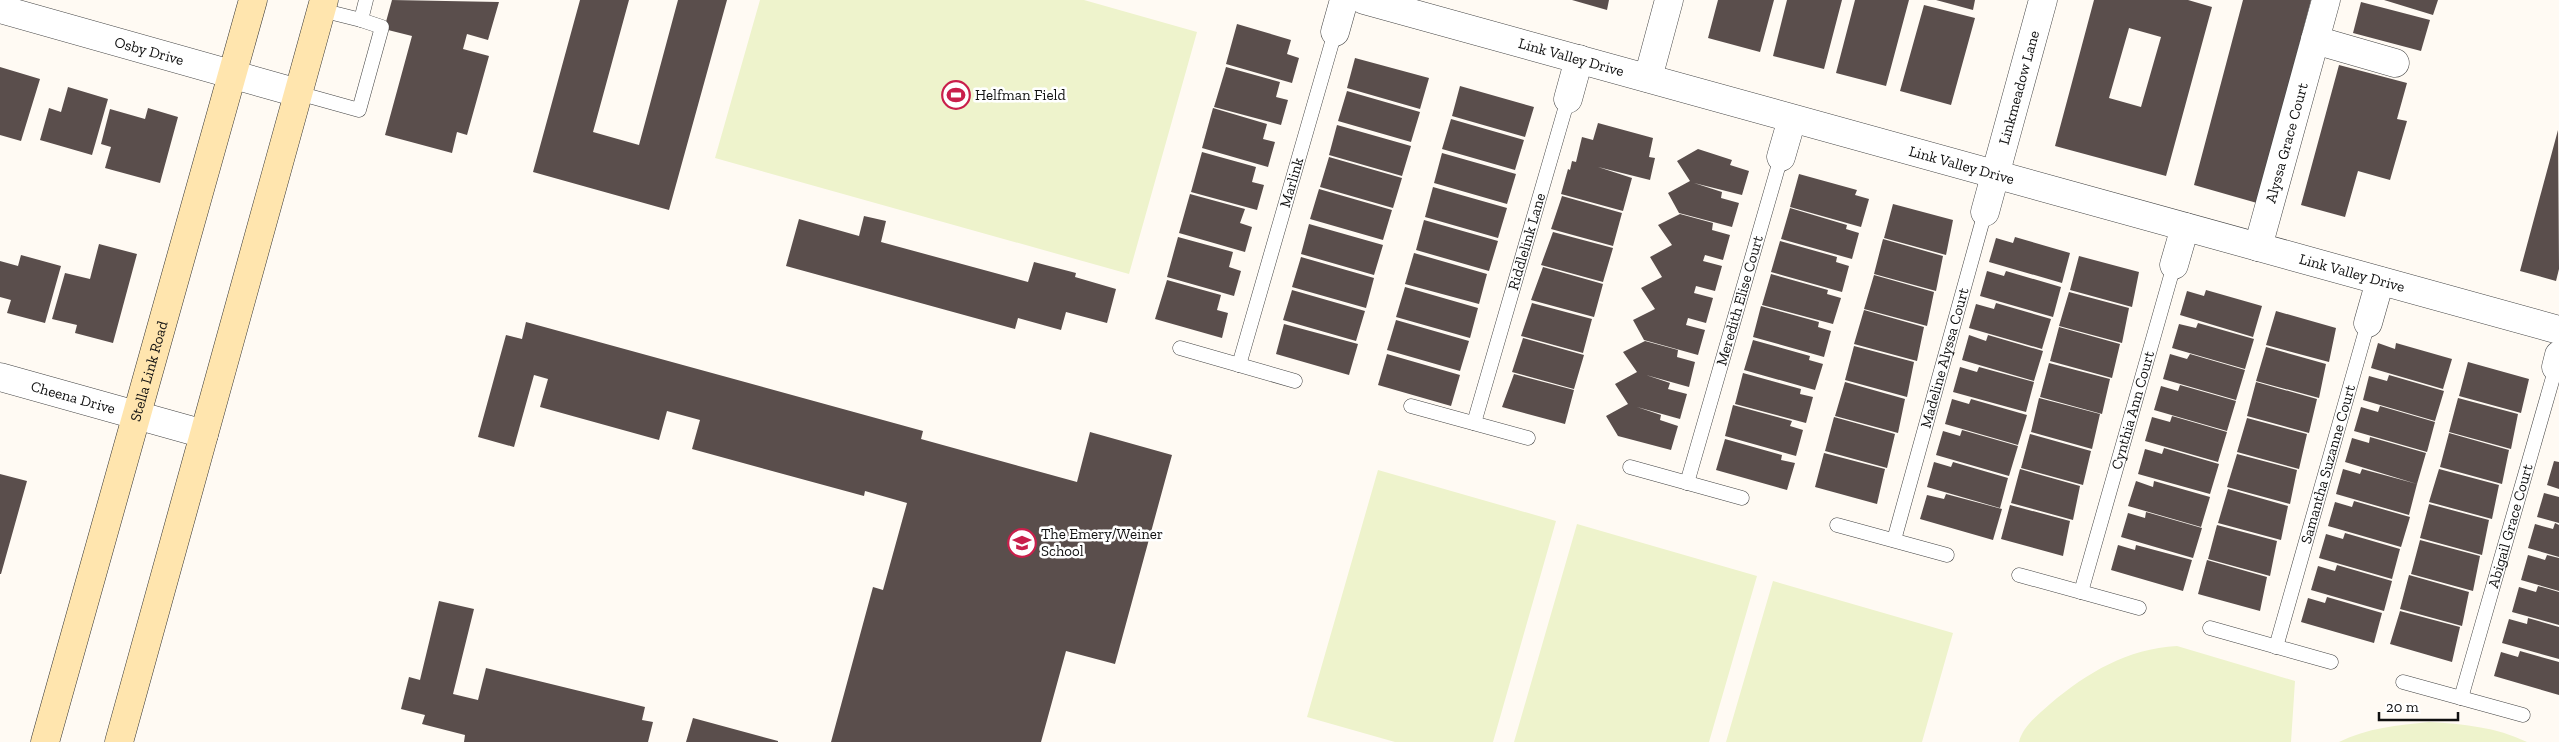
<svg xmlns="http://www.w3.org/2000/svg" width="2559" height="742" viewBox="0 0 2559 742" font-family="'Zilla Slab',serif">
	<rect width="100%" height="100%" fill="#fffaf3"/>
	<path fill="#eef3cc" d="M760,0H1084L1197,32L1129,274L715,158Z
		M1378,470L1556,521L1493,742H1395L1307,717Z
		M1577,524L1757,576L1709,742H1514Z
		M1773,581L1953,633L1922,742H1726Z
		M2177,646L2295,681L2291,742H2019C2023,726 2038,715 2050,704C2088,672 2127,649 2177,646Z
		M2429,722C2463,724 2496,727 2527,742H2339C2367,728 2398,725 2429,722Z"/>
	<path fill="#5a4e4c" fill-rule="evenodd" d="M392,0L499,2L488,40L467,34L463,49L489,56L467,135L457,132L452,153L385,135L412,36L384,29Z
		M580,0H629L593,132L639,145L678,0H727L669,210L533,172Z
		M1572,0H1609L1607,10Z
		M1718,0H1774L1760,52L1708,38Z
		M1787,0H1842L1824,69L1773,56Z
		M1855,0H1909L1886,86L1836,73Z
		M1936,0H1975L1973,10Z
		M2094,0H2188L2212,7L2166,176L2055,146ZM2129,28L2161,37L2141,107L2109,98Z
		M2243,0H2311L2257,203L2194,185Z
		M2384,0H2438L2433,15Z
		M2361,2L2430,20L2421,51L2353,33Z
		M1924,5L1975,18L1951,105L1900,91Z
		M1237,24L1291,40L1287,54L1299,58L1292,83L1226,64Z
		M1355,58L1429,78L1420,109L1347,88Z
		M2339,65L2407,83L2397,119L2407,121L2390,180L2358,171L2345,217L2301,205Z
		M0,67L40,79L21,141L0,135Z
		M1226,67L1280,82L1276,97L1288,100L1281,125L1214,107Z
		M1460,86L1534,107L1525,137L1452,116Z
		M68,87L108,99L92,155L40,140L49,108L61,112Z
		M1347,91L1420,112L1411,142L1338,121Z
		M148,108L178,117L160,183L105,168L111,147L101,144L110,109L145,119Z
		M1213,108L1267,124L1263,139L1275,142L1268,167L1202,148Z
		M1451,119L1524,140L1515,170L1442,149Z
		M1598,123L1653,138L1649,157L1655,158L1650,180L1598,167L1632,178L1623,211L1561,194L1568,169L1570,170L1572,161L1576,162L1582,137L1593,140Z
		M1337,125L1411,146L1402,176L1329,155Z
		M2558,130L2559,269L2556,281L2520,271Z
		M1698,149L1732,160L1730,165L1749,171L1742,195L1694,183L1722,192L1721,198L1739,203L1732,227L1679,213L1668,193L1690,181L1677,161Z
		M1202,152L1256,167L1252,182L1264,185L1257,210L1191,192Z
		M1442,153L1516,174L1507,204L1434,183Z
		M1329,157L1402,178L1393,208L1320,187Z
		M1799,174L1857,190L1855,195L1869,199L1861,227L1790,207Z
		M1433,187L1507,208L1498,238L1425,217Z
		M1319,189L1392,210L1383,240L1310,219Z
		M1190,194L1245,209L1240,223L1252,227L1245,252L1179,233Z
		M1562,196L1622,213L1613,246L1551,229Z
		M1893,204L1953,220L1946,255L1884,238Z
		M1790,208L1847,225L1846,229L1859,233L1852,259L1781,239Z
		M1680,214L1713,223L1712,230L1730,235L1723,260L1705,255L1703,261L1722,266L1715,291L1696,286L1694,293L1713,298L1706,323L1688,318L1686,325L1705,330L1698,355L1644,340L1633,320L1655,309L1641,288L1662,277L1650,257L1672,245L1658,225Z
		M864,216L886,221L881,242L1028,282L1034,262L1076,273L1075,277L1116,289L1107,323L1066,312L1061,330L1018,318L1015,329L786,266L799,219L859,236Z
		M1424,220L1498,241L1489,271L1416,250Z
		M1309,224L1383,245L1374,275L1301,254Z
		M1553,232L1613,248L1603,282L1541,265Z
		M1178,237L1233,252L1229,267L1241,271L1234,296L1167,277Z
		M2015,237L2070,253L2062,283L1989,262L1996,238L2013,243Z
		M1883,239L1943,256L1936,291L1874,274Z
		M1780,241L1837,257L1836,262L1849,266L1842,292L1771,272Z
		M99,244L137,254L113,343L75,333L77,325L52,319L65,273L90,279Z
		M1414,253L1487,274L1479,304L1405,284Z
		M21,255L61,266L45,323L7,313L11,300L0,297V261L18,266Z
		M2079,256L2139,272L2132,307L2070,290Z
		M1301,257L1374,278L1366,308L1292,287Z
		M1543,267L1603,284L1594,317L1531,300Z
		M1987,271L2004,276L2006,271L2061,287L2053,317L1980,296Z
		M1771,274L1828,290L1827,294L1841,298L1833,324L1762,305Z
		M1874,275L1934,292L1927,326L1864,309Z
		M1167,280L1221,295L1217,310L1228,313L1222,338L1155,319Z
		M1405,287L1478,308L1470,338L1396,317Z
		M1292,290L1365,311L1356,341L1283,320Z
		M2206,290L2262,306L2253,337L2180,315L2187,291L2204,296Z
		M2069,292L2129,308L2122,343L2059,326Z
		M1532,303L1592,319L1583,353L1521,336Z
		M1996,303L2051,319L2042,349L1969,328L1976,304L1994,309Z
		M1761,306L1819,322L1818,327L1831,331L1824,357L1753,337Z
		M1864,310L1924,327L1917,361L1854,344Z
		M2276,311L2336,328L2329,362L2266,345Z
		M1396,320L1469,341L1460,371L1387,350Z
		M526,322L923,431L921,439L1077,482L1090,432L1172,455L1115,664L1066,651L1041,742H831L873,587L883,590L907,503L865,491L864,496L692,449L700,420L667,411L659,440L540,407L548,379L534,375L514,447L478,437L506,335L522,339Z
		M2198,323L2254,339L2245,369L2172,348L2179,324L2196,328Z
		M1284,324L1358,344L1349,375L1276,354Z
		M2059,327L2120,344L2112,378L2050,361Z
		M1969,335L1986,341L1988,335L2043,351L2034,381L1962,360Z
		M1523,338L1584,355L1574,389L1512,372Z
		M1753,340L1810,356L1809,360L1823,364L1815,390L1744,370Z
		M1645,341L1678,350L1677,357L1695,362L1689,387L1646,375L1670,383L1668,389L1687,394L1680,419L1637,407L1661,415L1660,420L1678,426L1671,450L1618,436L1606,416L1628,404L1615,384L1637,372L1623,352Z
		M2378,343L2395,349L2396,343L2452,359L2443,389L2371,368Z
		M1854,346L1914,362L1907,397L1845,380Z
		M2266,347L2326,364L2319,398L2256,381Z
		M1387,354L1460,375L1451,406L1378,385Z
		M2170,354L2187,359L2190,354L2245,370L2236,400L2163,379Z
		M2468,362L2529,379L2521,413L2459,396Z
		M2049,363L2110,379L2102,414L2040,397Z
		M1960,367L1977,372L1979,367L2034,382L2026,412L1953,392Z
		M1743,373L1801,389L1800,394L1813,397L1806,423L1735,404Z
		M1514,374L1574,390L1565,424L1502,407Z
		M2389,375L2444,391L2435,421L2363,400L2369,376L2387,381Z
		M1845,382L1905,399L1898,433L1835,416Z
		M2256,382L2317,399L2309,433L2247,416Z
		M2180,385L2236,401L2227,431L2154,410L2161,386L2178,391Z
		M2039,398L2100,414L2092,449L2031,432Z
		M2458,398L2518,414L2511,449L2449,432Z
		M1952,399L1969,404L1971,399L2027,415L2018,445L1945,424Z
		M1733,405L1792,421L1790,426L1803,430L1796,456L1725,436Z
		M2380,406L2435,422L2427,452L2354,431L2361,407L2378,412Z
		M2172,416L2227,432L2218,462L2145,441L2152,417L2170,422Z
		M1834,417L1895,434L1887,468L1825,451Z
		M2247,418L2307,434L2299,469L2237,452Z
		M1962,430L2018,446L2009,476L1936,455L1943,431L1960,436Z
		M2449,433L2509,450L2502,484L2440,467Z
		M2030,434L2091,451L2083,485L2021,468Z
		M2370,437L2426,453L2417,484L2345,462L2352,438L2369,443Z
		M1725,439L1782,455L1781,460L1795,463L1787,490L1716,470Z
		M2164,448L2219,464L2210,494L2138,474L2145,449L2162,454Z
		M1824,453L1885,469L1877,504L1815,487Z
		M2237,454L2297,470L2290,504L2227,487Z
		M2554,461L2559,462V489L2547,485Z
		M1934,462L1951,467L1953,462L2008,478L2000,508L1927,487Z
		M2020,469L2080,486L2073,520L2011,503Z
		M2343,469L2360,474L2362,469L2417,484L2409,515L2336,494Z
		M2439,469L2499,485L2492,519L2429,502Z
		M0,474L27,481L1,574H0Z
		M2136,481L2153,487L2154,481L2210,497L2201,527L2128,506Z
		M2228,489L2288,506L2281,540L2218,523Z
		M2544,493L2559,497V523L2537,517Z
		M1946,494L2002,509L1993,540L1920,519L1927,495L1944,499Z
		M2354,501L2410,517L2401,547L2328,526L2335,502L2352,507Z
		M2429,504L2489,520L2482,555L2420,538Z
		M2010,505L2070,521L2063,556L2001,539Z
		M2146,512L2202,528L2193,558L2121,537L2128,513L2145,518Z
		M2555,523L2559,525V557L2528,548L2535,524L2553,529Z
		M2217,525L2277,541L2270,576L2208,559Z
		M2345,533L2400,549L2392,579L2319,558L2326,534L2343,539Z
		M2420,540L2480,556L2473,591L2411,574Z
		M2118,545L2135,550L2136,545L2192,560L2183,591L2111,570Z
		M2528,555L2545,560L2547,555L2559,558V591L2521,580Z
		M2207,560L2267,577L2260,611L2198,594Z
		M2337,565L2392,581L2384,611L2311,590L2318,566L2335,571Z
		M2409,575L2469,592L2462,626L2400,609Z
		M2538,586L2559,592V625L2512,612L2519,587L2536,592Z
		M2327,597L2382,613L2374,643L2301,622L2308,598L2325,603Z
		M439,601L474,609L453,694L478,700L486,668L645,707L642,720L653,722L648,742H464L465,735L422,724L425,715L401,709L409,677L420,680Z
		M2400,611L2460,627L2452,662L2390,644Z
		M2528,618L2559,627V659L2502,643L2509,619L2527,624Z
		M2520,651L2559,662V695L2494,676L2501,652L2518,657Z
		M693,718L778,741V742H686Z"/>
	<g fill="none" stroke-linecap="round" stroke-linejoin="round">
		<defs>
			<g id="service">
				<path d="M321,10L361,20L366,0"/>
				<path d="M298,93L359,110L382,27L361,20"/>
				<path d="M1180,348L1295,381"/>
				<path id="s1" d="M1239,365L1335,32"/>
				<path d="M1411,406L1528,438"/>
				<path id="s2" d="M1474,423L1568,99"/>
				<path d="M1630,467L1742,498"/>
				<path id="s3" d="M1687,483L1781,157"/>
				<path d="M1837,525L1947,555"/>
				<path id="s4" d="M1894,540L1985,212"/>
				<path d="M2019,575L2139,608"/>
				<path id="s5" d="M2081,592L2174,265"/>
				<path d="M2210,628L2331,662"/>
				<path id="s6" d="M2276,647L2368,323"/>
				<path d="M2403,682L2523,715"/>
				<path id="s7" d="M2461,698L2556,367"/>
			</g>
			<g id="minor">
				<path id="s8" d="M1364,0L2559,330"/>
				<path id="s9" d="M0,9L298,93"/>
				<path d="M1335,32L1344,0"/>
				<path d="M2315,40L2395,63"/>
				<path d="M1648,78L1669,0"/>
				<path d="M1568,99L1579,59"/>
				<path d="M1781,157L1792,119"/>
				<path id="s10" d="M1985,212L2043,0"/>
				<path id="s11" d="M2258,247L2326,0"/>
				<path d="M2174,265L2185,227"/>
				<path d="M2368,323L2380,281"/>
				<path d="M2556,367L2559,355"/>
				<path id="s12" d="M0,377L204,434"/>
			</g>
			<g id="secondary">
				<path id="s13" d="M45,742L253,0"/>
				<path d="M119,742L324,0"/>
			</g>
		</defs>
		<use href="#service" stroke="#434343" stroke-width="15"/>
		<use href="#minor" stroke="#434343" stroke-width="29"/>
		<use href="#secondary" stroke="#323232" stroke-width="29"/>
		<use href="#service" stroke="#fff" stroke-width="14"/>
		<use href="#minor" stroke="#fff" stroke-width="28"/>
		<use href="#secondary" stroke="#ffe5ae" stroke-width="28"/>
	</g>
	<defs>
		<symbol id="stadium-ring" viewBox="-11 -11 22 22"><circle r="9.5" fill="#fff" stroke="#c91f4b" stroke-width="1.5"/><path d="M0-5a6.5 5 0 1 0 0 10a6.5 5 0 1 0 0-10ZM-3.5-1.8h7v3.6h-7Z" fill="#c91f4b"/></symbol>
		<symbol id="school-ring" viewBox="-11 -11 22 22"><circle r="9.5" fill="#fff" stroke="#c91f4b" stroke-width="1.5"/><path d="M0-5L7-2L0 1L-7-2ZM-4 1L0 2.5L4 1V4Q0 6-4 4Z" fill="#c91f4b"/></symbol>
	</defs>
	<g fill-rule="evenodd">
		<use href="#stadium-ring" x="940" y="79" width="32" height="32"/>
		<use href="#school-ring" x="1006" y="527" width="32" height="32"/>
	</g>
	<g text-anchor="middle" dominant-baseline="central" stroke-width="5" stroke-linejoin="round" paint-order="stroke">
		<g font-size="15" fill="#101010" stroke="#fff">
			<text stroke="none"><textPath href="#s9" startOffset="155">Osby Drive</textPath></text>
			<text stroke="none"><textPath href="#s8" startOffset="215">Link Valley Drive</textPath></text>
			<text stroke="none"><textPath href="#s10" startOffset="129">Linkmeadow Lane</textPath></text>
			<text stroke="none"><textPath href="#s11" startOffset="108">Alyssa Grace Court</textPath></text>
			<text stroke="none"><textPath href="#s8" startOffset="620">Link Valley Drive</textPath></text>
			<text stroke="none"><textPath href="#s1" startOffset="190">Marlink</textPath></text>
			<text stroke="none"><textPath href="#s2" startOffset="189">Riddlelink Lane</textPath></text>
			<text stroke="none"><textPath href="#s8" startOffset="1025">Link Valley Drive</textPath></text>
			<text stroke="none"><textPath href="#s3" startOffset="190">Meredith Elise Court</textPath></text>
			<text stroke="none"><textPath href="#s4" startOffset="189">Madeline Alyssa Court</textPath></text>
			<text stroke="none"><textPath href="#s13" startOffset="385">Stella Link Road</textPath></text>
			<text stroke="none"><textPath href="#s12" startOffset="76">Cheena Drive</textPath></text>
			<text stroke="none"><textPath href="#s5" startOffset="189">Cynthia Ann Court</textPath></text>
			<text stroke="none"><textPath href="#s6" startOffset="190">Samantha Suzanne Court</textPath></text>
			<text stroke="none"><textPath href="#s7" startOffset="179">Abigail Grace Court</textPath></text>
		</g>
		<g font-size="15" fill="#101010" stroke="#fff" text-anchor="start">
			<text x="975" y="95">Helfman Field</text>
			<text x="1041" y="534">The Emery/Weiner<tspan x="1041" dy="17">School</tspan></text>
		</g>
	</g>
	<path d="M2379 712v8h79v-8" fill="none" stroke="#101010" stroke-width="2.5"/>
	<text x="2386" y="712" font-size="15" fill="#101010" stroke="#ffffff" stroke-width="4" paint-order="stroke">20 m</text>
</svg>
